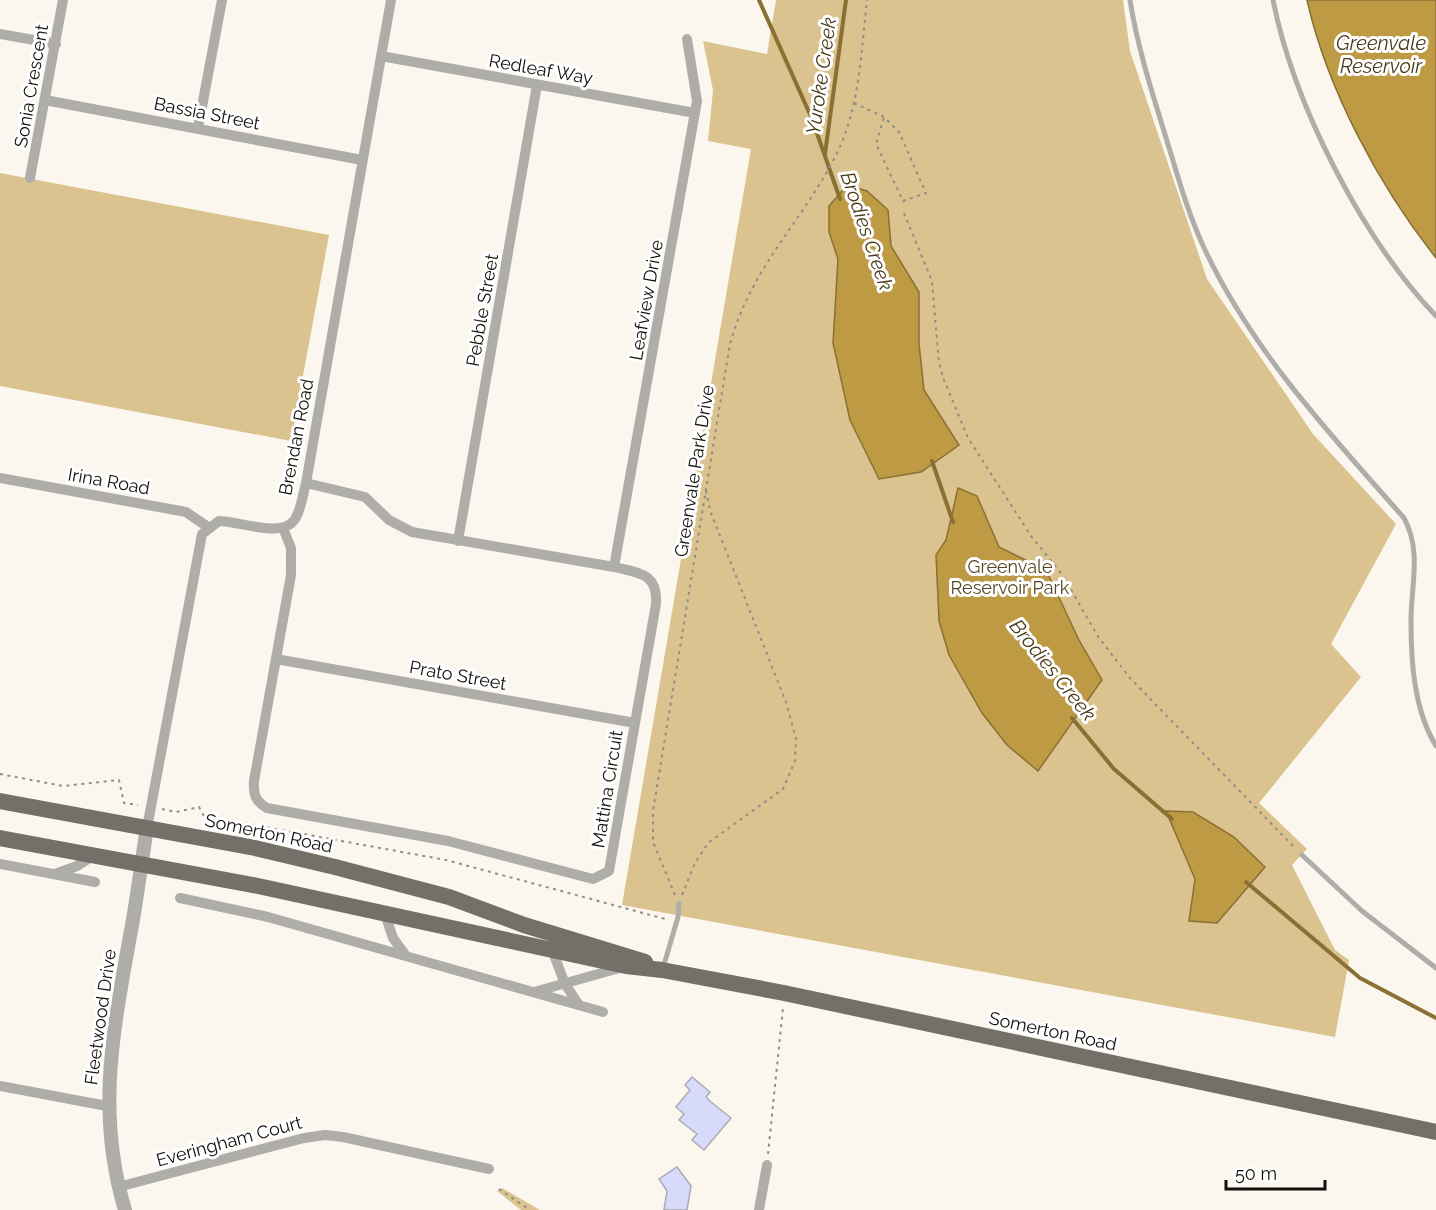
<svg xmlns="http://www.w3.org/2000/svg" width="1436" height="1210" viewBox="0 0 1436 1210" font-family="Raleway,sans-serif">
	<rect width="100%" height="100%" fill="#fbf7ee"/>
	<path fill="#dac38e" d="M776,0H1123L1130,51L1207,279L1313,434L1396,524L1331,644L1361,677L1259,803L1307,849L1292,865L1335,950L1349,960L1335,1037L622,905L751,149L708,141L713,90L703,41L767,54Z
		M0,173L329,235L291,441L0,386Z
		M502,1188L540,1210H521L497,1191Z"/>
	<path fill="#bd9a43" stroke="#8a7133" stroke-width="1.5" d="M1307,0H1436V258C1379,186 1327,89 1307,0Z
		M847,185L867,191L888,210L891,246L919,292V344L924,390L959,445L921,472L879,479L850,420L833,343L838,259L829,232V206Z
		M958,488L977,496L999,547L1046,570L1079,640L1102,680L1038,771L1007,745L982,713L949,655L939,621L936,555L946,540Z
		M1166,811L1193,812L1234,837L1265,867L1217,923L1189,921L1195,879Z"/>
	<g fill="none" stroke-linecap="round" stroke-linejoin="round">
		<path stroke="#8a7133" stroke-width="4" d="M759,0L812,119L840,199
			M825,154L846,0
			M932,461L953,522
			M1072,718L1114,769L1172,819
			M1246,882L1360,978L1436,1018"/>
	</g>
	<path fill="#d8dafb" stroke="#aaabb4" stroke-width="1.5" d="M692,1077L710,1092L706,1097L711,1102L731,1118L704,1150L692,1140L697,1134L679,1120L684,1114L676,1107L690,1090L685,1085Z
		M677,1167L691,1186L687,1210H664L667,1191L659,1179Z"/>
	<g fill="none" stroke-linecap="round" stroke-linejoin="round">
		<path stroke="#918e88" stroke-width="2" stroke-dasharray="3 4.5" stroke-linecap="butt" d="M854,103L884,117L899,132L926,193L903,201L876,144L884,117
			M904,213L932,281L939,363L944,380L968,438L1031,536L1061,573L1099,638L1130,678L1296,849
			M0,774L63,786L119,780L124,803L138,805
			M162,809L176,812L199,807L204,816L446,860L669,920
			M675,895L653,842V811L730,344C751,268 801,223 835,157C860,109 861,52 867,0
			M682,895L695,863L708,843L783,789L795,761L796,739L786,702L711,513L706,491
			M768,1154L783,1008
			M499,1189L530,1210"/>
		<path stroke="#afada9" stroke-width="5" d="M1130,0C1137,44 1150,86 1163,128C1176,169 1187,213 1206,252C1254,353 1331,435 1404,518C1422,551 1411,585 1411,621C1411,663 1414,710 1436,746
			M1273,0C1294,105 1362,238 1436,316
			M1302,855L1362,911L1436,968
			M663,968L678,917L679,903"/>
		<path stroke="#afada9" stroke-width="10" d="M0,34L56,44
			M381,56L695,113
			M45,100L362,160
			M198,128L222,0
			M30,178L63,0
			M0,478L186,512L208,527
			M283,528L291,548V575L254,781C253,795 256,802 267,808L448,841L593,879L609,871L656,604C658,573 639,573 614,567L412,532L389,520L365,497L306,483
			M458,541L537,85
			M614,567L697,101L687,39
			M276,659L635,723
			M147,828L202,534L219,521C238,521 283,539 295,519C301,510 303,494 306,483L391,0
			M0,864L95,882
			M55,874L77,866L94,855
			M180,898L268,917L603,1012
			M385,914L393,938L406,956
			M551,947L565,984L579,1005
			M534,992L623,967
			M0,1086L107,1106
			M118,1187L304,1138L325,1135L343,1137L489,1169
			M759,1210L767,1165"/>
		<path stroke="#afada9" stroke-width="14" d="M125,1210C96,1113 113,1032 130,936C137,900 141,864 147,828"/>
		<path stroke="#737069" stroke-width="16" d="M0,801L255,848L335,867L449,897L524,925L645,962
			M0,838L258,886L626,966L662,970L784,993L1436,1132"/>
	</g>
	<g text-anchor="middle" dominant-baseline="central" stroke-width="6" stroke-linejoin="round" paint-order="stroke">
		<g font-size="18" fill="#12100d" stroke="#fff">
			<text transform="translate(541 69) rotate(10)">Redleaf Way</text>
			<text transform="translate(31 86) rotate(-80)">Sonia Crescent</text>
			<text transform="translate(207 113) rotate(11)">Bassia Street</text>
			<text transform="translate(646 300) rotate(-80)">Leafview Drive</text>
			<text transform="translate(482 310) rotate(-80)">Pebble Street</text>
			<text transform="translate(296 437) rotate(-79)">Brendan Road</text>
			<text transform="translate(694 471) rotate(-81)">Greenvale Park Drive</text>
			<text transform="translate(109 481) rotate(10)">Irina Road</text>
			<text transform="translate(458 675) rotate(10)">Prato Street</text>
			<text transform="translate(607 789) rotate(-81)">Mattina Circuit</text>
			<text transform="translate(269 833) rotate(12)">Somerton Road</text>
			<text transform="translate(100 1017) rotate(-82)">Fleetwood Drive</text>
			<text transform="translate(1053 1031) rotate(12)">Somerton Road</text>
			<text transform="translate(229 1141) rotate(-15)">Everingham Court</text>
		</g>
		<g font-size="18" fill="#574723" stroke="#fff">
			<text x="1010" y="566">Greenvale<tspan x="1010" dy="21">Reservoir Park</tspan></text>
		</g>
		<g font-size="20" font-style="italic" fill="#493a15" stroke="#fff">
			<text x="1381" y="43">Greenvale<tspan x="1381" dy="23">Reservoir</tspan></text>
			<text transform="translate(821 76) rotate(-82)">Yuroke Creek</text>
			<text transform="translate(867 231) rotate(71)">Brodies Creek</text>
			<text transform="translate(1053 670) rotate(51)">Brodies Creek</text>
		</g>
	</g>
	<path d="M1226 1180v9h99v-9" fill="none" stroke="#12100d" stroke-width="3"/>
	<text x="1235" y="1180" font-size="18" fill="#12100d" stroke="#ffffff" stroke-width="4.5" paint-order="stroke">50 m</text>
</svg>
